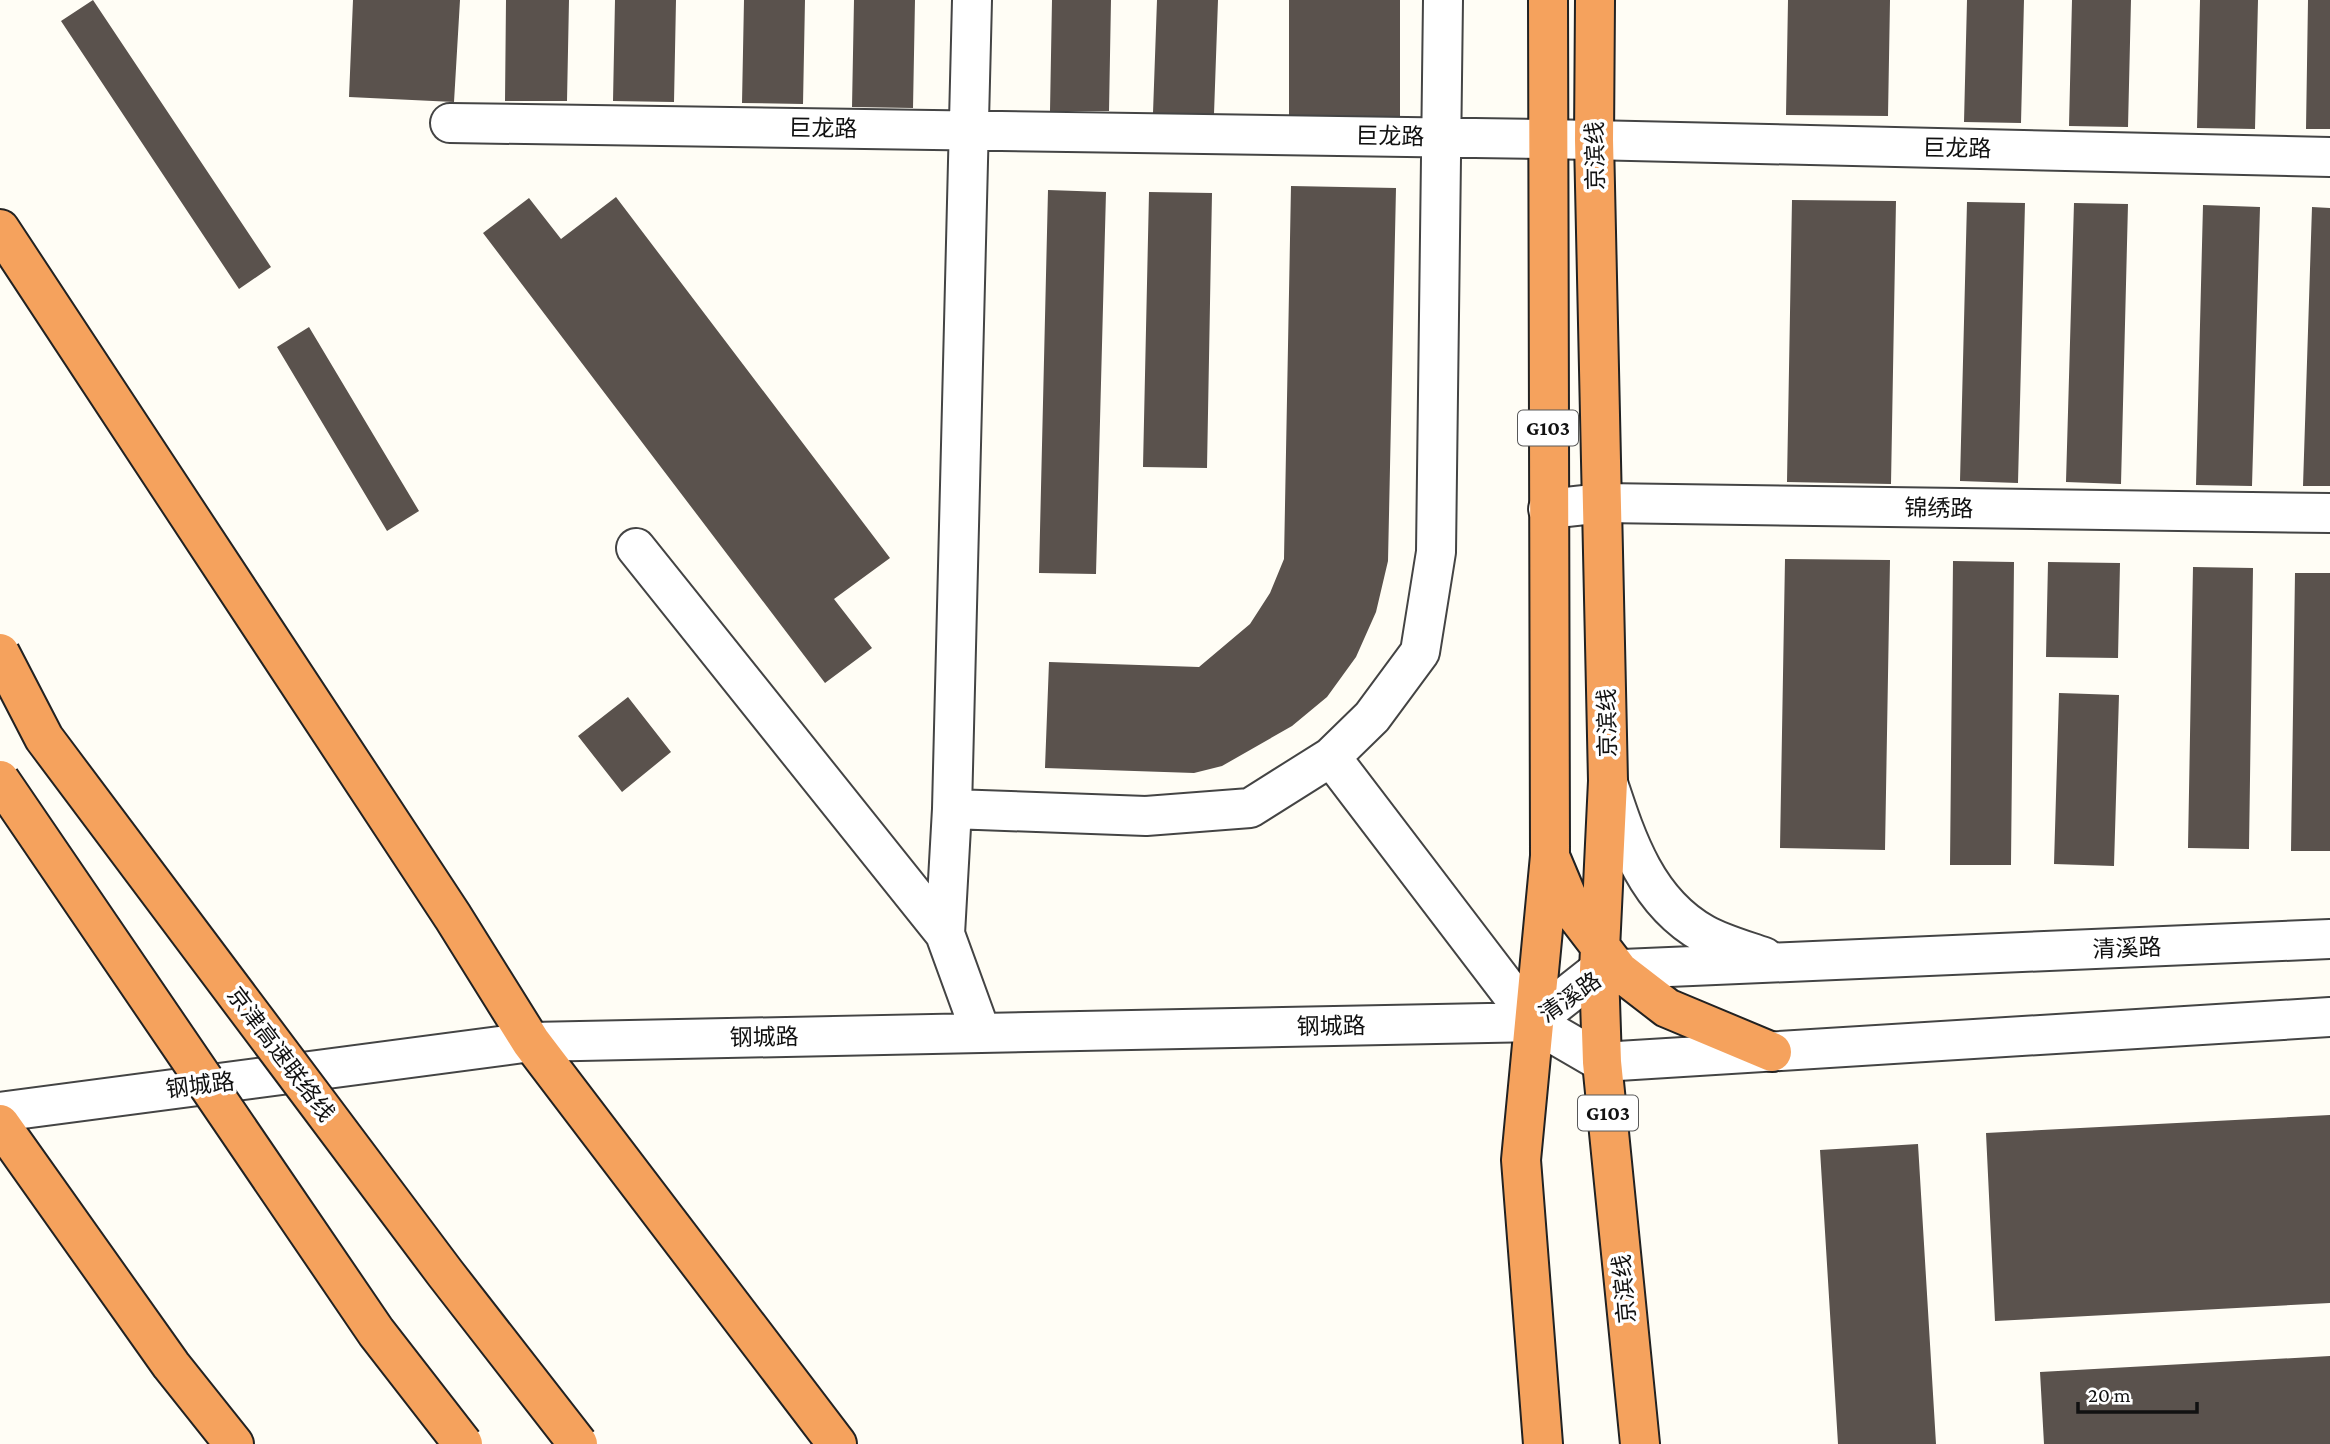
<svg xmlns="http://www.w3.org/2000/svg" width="2330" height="1444" viewBox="0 0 2330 1444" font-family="'Crimson Pro','Noto Sans SC',serif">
	<rect width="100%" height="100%" fill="#fffdf5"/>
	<path fill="#5a524d" d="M93,0L271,267L239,289L61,21Z
		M353,0H460L454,102L349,97Z
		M506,0H569L567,101H505Z
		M615,0H676L674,102L613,101Z
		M744,0H805L803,104L742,103Z
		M854,0H915L913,108L852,107Z
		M1052,0H1111L1109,111H1050Z
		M1157,0H1218L1214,114L1153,113Z
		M1289,0H1400V116L1289,117Z
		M1788,0H1890L1888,116L1786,115Z
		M1967,0H2024L2021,123L1964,122Z
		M2072,0H2131L2128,127L2069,126Z
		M2200,0H2258L2255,129L2197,128Z
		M2308,0H2330V129H2306Z
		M1291,186L1396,188L1388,561L1376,612L1356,657L1327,697L1292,726L1222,766L1194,773L1045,768L1049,662L1199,667L1250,624L1270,593L1284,559Z
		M1048,190L1106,192L1096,574L1039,573Z
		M1149,192L1212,193L1207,468L1143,467Z
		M616,197L890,558L834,599L872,648L825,683L483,233L529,198L561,239Z
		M1792,200L1896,201L1891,484L1787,482Z
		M1967,202L2025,203L2018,483L1960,481Z
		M2074,203L2128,204L2121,484L2066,482Z
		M2203,205L2260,207L2252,486L2196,485Z
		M2312,207L2330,208V486H2303Z
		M309,327L419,511L387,531L277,347Z
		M1785,559L1890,560L1885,850L1780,848Z
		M1953,561L2014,562L2011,865H1950Z
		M2048,562L2120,563L2118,658L2046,657Z
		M2193,567L2253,568L2249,849L2188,848Z
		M2295,573H2330V851H2291Z
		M2059,693L2119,695L2114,866L2054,864Z
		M628,697L671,752L622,792L578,736Z
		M2330,1115V1303L1995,1321L1986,1133Z
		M1918,1144L1936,1444H1838L1820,1150Z
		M2330,1356V1444H2044L2040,1372Z"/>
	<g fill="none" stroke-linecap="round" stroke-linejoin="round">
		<defs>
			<path id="minor" d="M450,123L1546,139L2330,157
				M1548,509L1603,503L2330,513
				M636,548L945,934L981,1033
				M1331,757L1533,1022L1602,1062L2330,1017
				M1608,783C1627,841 1647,902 1704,934C1722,944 1744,950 1764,957
				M952,809L1146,816L1250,808L1331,757L1372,717L1420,652L1436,552L1443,0
				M945,934L952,809L972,0
				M1533,1022L1599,970L2330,939
				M0,1112L531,1042L1533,1022"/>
			<path id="highway" d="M1595,0L1594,140L1608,781L1599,970L1602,1062L1640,1444
				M0,229L453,917L531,1042L837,1444
				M1552,861L1573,911L1619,971L1667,1008L1772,1052
				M0,1124L171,1365L234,1444
				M1543,1444L1521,1160L1550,856L1548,0"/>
		</defs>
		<use href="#minor" stroke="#444" stroke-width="42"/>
		<use href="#highway" stroke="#222" stroke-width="42"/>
		<use href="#minor" stroke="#fff" stroke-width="38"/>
		<use href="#highway" stroke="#f5a25d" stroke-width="38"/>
		<defs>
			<path id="highway-bridge" d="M0,653L44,738L445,1273L578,1444
				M0,780L376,1332L463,1444"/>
		</defs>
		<use href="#highway-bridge" stroke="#222" stroke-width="42" stroke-linecap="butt"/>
		<use href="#highway-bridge" stroke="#f5a25d" stroke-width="38"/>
	</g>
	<g text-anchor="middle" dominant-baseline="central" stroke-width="7" stroke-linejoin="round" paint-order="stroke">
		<g fill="#fff" stroke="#585858" stroke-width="2">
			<rect x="1518" y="410.5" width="60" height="35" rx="5"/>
			<rect x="1578" y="1095.5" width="60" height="35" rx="5"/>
		</g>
		<g font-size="21" font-weight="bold" fill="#111">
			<text x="1548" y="428">G103</text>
			<text x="1608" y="1113">G103</text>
		</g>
		<g font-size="23" fill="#111" stroke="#fff">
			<text transform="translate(823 128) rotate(1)">巨龙路</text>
			<text transform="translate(1390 136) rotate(1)">巨龙路</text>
			<text transform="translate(1957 148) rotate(1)">巨龙路</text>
			<text transform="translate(1595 156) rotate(-91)">京滨线</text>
			<text transform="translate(1939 508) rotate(1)">锦绣路</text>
			<text transform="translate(1607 723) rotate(-91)">京滨线</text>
			<text transform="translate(2127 948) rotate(-2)">清溪路</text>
			<text transform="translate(1570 997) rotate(-35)">清溪路</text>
			<text transform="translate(1331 1026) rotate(-1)">钢城路</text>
			<text transform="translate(764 1037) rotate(-1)">钢城路</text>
			<text transform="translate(281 1054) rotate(53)">京津高速联络线</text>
			<text transform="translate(200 1085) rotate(-7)">钢城路</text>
			<text transform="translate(1624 1289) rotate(-95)">京滨线</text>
		</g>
	</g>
	<path d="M2078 1402v10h119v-10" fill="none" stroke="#111111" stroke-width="3.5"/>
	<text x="2088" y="1402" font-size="21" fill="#111111" stroke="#ffffff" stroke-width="5" paint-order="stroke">20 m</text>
</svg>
